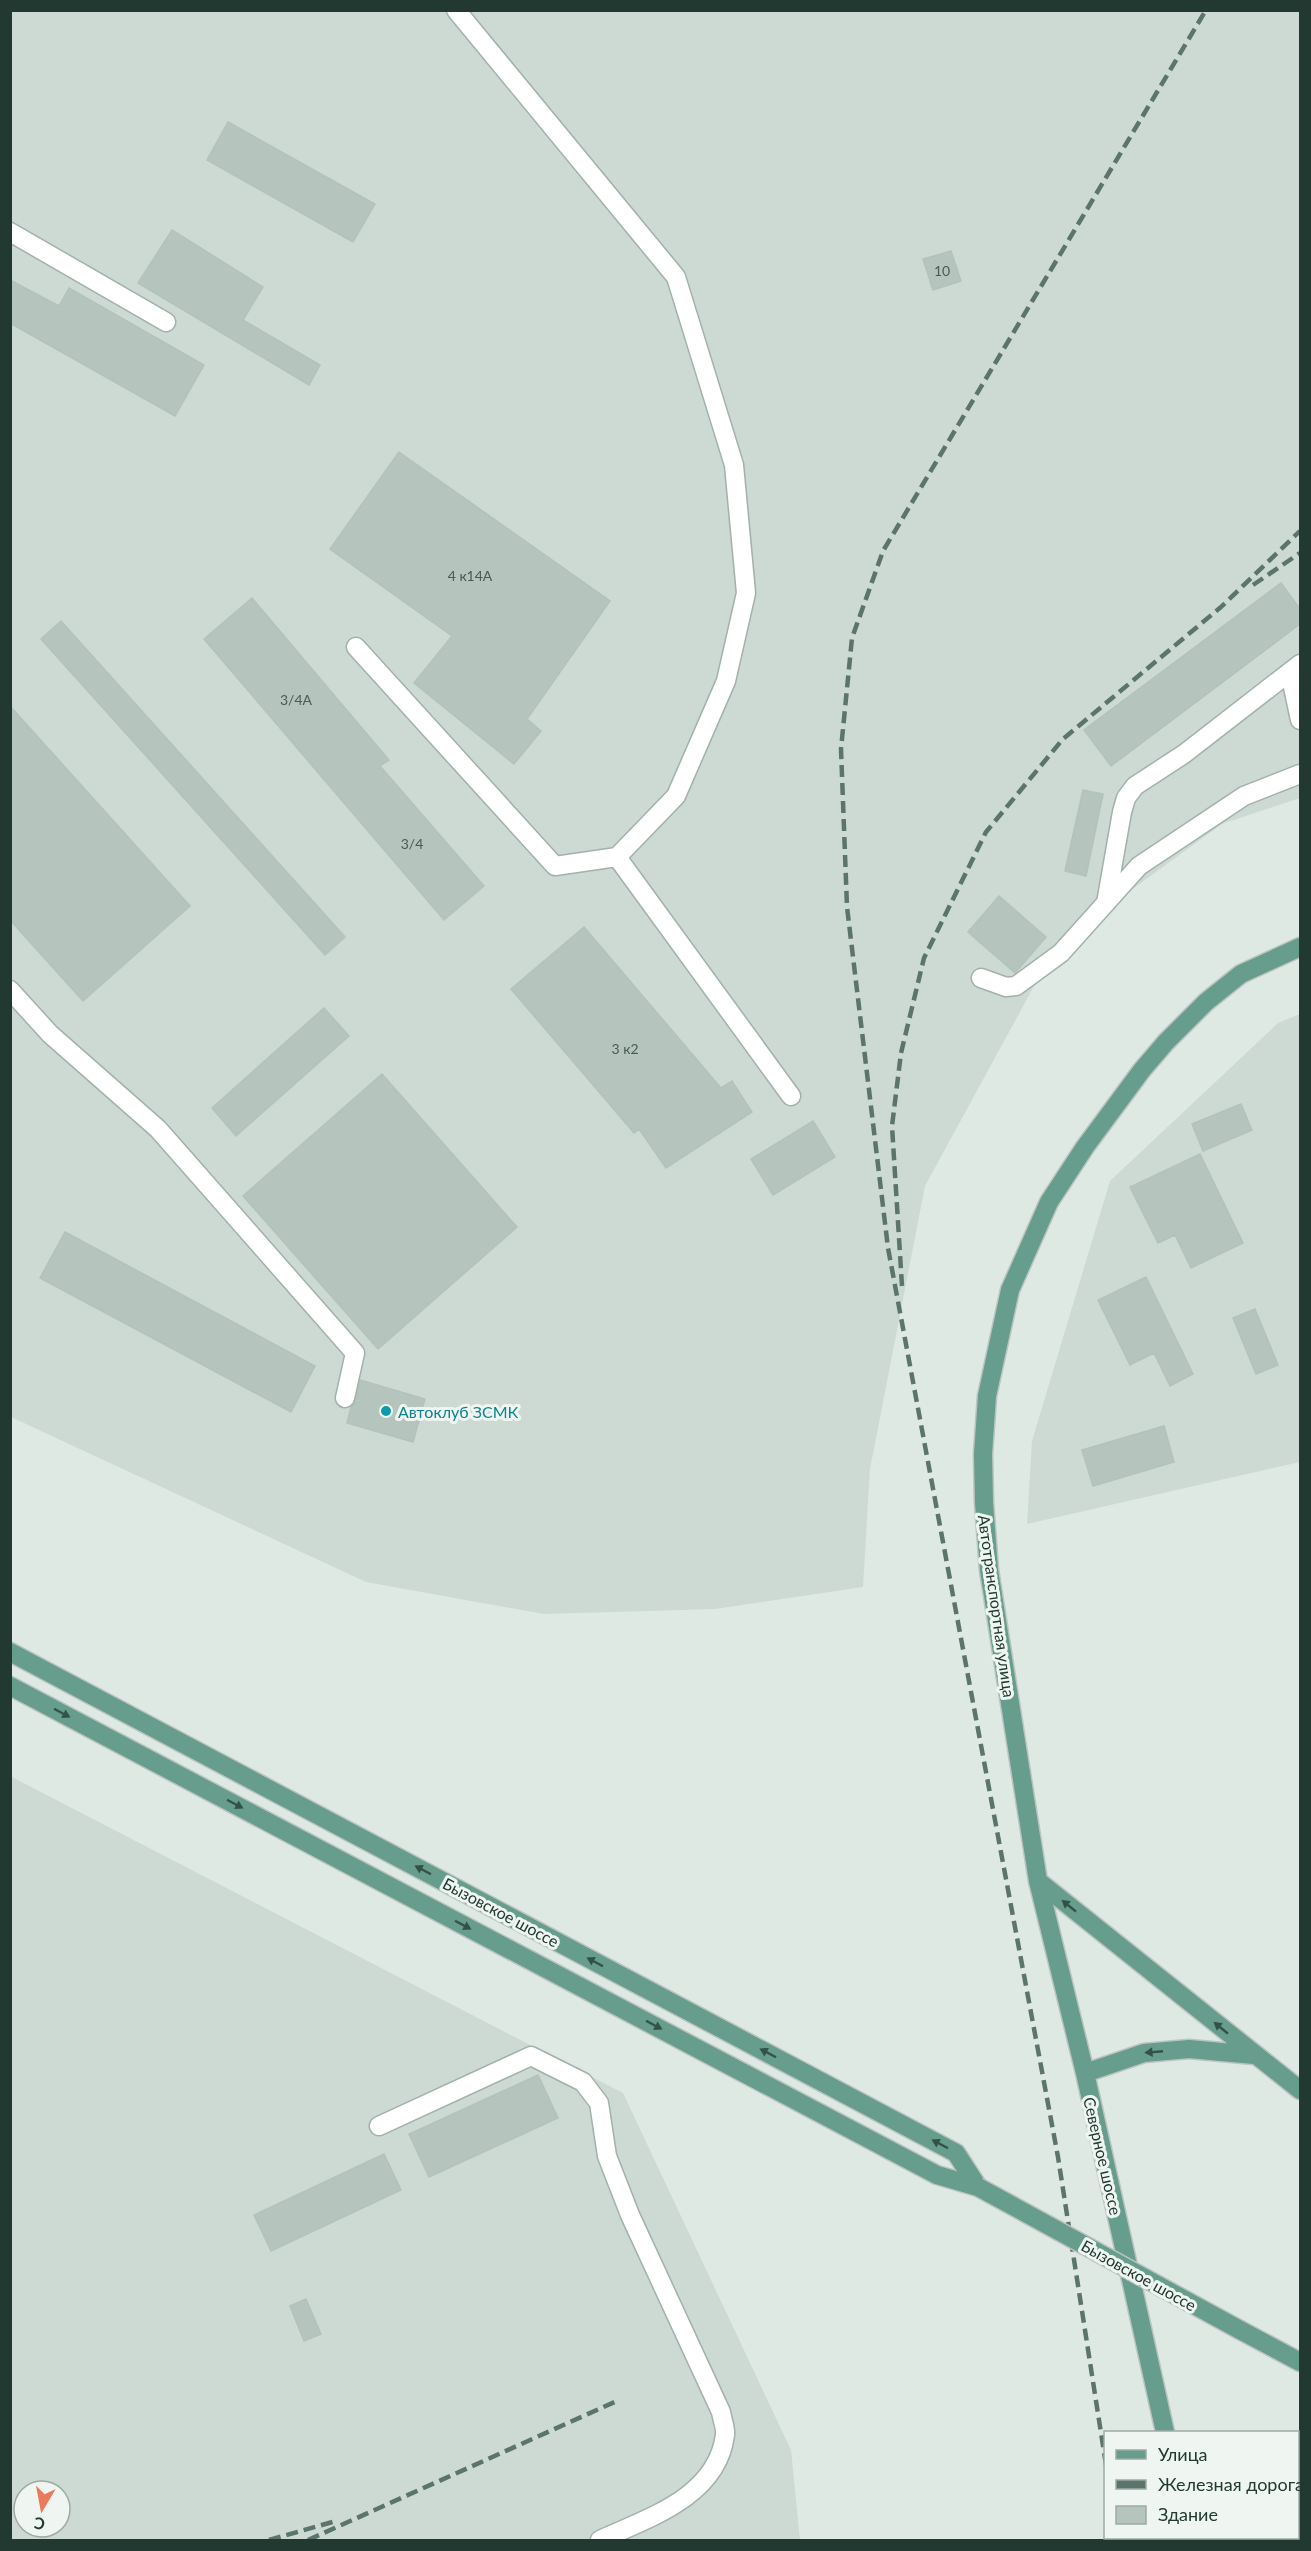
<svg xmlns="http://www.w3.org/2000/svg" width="1311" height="2551" viewBox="0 0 1311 2551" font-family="Lato,sans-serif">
	<rect width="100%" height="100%" fill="#dfe9e4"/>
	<path fill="#cdd9d3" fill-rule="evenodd" d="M10,11H1300V798L1222,824L1057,944L925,1186L870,1469L863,1587L715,1609L544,1614L366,1582L11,1417Z
		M1300,1014V1462L1027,1524L1032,1441L1110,1181L1278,1023Z
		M10,1776L623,2093L791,2450L800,2540H11ZM24,2491H60V2527H24Z"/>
	<path fill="#b5c4bd" stroke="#b2c3bb" stroke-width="1.5" d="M228,122L375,204L353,242L207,160Z
		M172,230L263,287L243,320L320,365L309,385L138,283Z
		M951,251L961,281L933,290L923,259Z
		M10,280L59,306L69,288L204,365L175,416L10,323Z
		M399,452L610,601L527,719L541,731L514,764L414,683L452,636L330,549Z
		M1281,583L1300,609V624L1111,766L1084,730Z
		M252,598L389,760L380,766L484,886L444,920L204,639Z
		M61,621L345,937L325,955L41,639Z
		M10,706L190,906L83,1001L10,920Z
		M1083,790L1103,794L1086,876L1065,871Z
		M999,896L1046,937L1015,973L968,932Z
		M584,927L721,1088L732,1081L752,1112L666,1168L639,1129L634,1133L511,989Z
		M324,1008L349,1036L236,1136L212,1108Z
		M382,1074L517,1227L378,1349L243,1196Z
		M1241,1104L1252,1130L1203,1151L1192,1124Z
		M813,1121L835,1157L773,1195L751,1159Z
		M1200,1154L1243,1243L1191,1268L1175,1235L1158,1243L1130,1187Z
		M65,1232L315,1366L291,1412L40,1278Z
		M1146,1277L1193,1374L1170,1386L1154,1353L1130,1365L1098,1300Z
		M1255,1309L1278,1365L1256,1374L1233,1318Z
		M360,1380L425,1399L413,1442L347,1423L351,1407L356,1400Z
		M1164,1426L1174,1462L1093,1486L1082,1450Z
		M538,2075L558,2118L429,2177L409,2134Z
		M384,2154L401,2190L271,2251L254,2215Z
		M306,2299L321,2334L304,2341L290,2306Z"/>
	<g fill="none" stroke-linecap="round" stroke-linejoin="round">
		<defs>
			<path id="minor" d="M10,232L166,322
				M356,647L555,866L617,857L676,796L726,681L746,593L734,465L676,277L456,10
				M1290,673L1300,720
				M617,857L791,1096
				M1106,903L1122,812L1126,798L1135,786L1184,754L1300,664
				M981,978L1006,987L1016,986L1061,953L1139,866L1244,796L1300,774
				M10,990L50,1034L158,1129L355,1353L345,1398
				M379,2126L531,2056L583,2082L599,2103L607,2156L630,2215L721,2412C722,2419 726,2428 725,2435C717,2497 648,2518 600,2540"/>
			<path id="major" d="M10,1652L956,2153L978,2187
				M10,1686L937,2175L978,2187
				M1038,1881L1300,2090
				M1085,2073L1144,2053L1189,2049L1254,2055
				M1240,2330L1300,2362
				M1165,2432L1085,2073L1038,1881L989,1570L984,1502L983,1454L987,1396L1010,1290L1049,1202L1085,1147L1142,1070L1166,1042L1206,1002L1241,974L1300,947
				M1185,2538L1186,2540"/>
		</defs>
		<use href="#minor" stroke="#a2b1ab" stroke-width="21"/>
		<use href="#major" stroke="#bcc4c1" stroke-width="21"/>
		<use href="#minor" stroke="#fff" stroke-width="18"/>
		<use href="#major" stroke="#669d8c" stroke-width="18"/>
		<path stroke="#5b746c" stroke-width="4.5" stroke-dasharray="12 6" stroke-linecap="butt" d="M1253,585L1300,553
			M902,1286L892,1126L901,1053L924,958L986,832L1063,739L1221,607L1300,531
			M1106,2465L1058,2157L888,1248L847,907L841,749L852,638L883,551L1206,10
			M1112,2538L1113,2540
			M269,2540L336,2521
			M308,2540L619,2400"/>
		<defs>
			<path id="major-bridge" d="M978,2187L1240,2330"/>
		</defs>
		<use href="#major-bridge" stroke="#bcc4c1" stroke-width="21" stroke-linecap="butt"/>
		<use href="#major-bridge" stroke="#669d8c" stroke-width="18"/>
	</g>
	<defs><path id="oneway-solid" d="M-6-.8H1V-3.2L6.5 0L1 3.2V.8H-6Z" transform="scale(1.5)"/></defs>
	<g fill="#325248">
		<use href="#oneway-solid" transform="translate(62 1713) rotate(28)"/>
		<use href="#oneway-solid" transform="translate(235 1804) rotate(28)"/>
		<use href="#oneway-solid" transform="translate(423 1870) rotate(-152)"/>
		<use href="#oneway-solid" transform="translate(1069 1906) rotate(-141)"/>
		<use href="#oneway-solid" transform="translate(463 1925) rotate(28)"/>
		<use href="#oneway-solid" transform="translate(595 1962) rotate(-152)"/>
		<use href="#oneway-solid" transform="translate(654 2025) rotate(28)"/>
		<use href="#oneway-solid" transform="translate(1221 2028) rotate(-141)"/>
		<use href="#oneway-solid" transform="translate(1154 2052) rotate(175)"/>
		<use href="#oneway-solid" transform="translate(768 2053) rotate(-152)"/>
		<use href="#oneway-solid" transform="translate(940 2144) rotate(-152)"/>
	</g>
	<circle fill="#0f9aa8" stroke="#eff6f2" stroke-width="2" cx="386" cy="1411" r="6"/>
	<g text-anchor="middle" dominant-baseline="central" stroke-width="6" stroke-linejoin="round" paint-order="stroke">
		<g font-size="14" fill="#465c54">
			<text x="942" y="270">10</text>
			<text x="470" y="575">4 к14А</text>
			<text x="296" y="699">3/4А</text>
			<text x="412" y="843">3/4</text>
			<text x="625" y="1048">3 к2</text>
		</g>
		<g font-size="16" fill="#0d838f" stroke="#eff6f2" text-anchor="start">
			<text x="398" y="1411">Автоклуб ЗСМК</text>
		</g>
		<g font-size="16" fill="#213931" stroke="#eff6f2">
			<text transform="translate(997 1606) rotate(82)">Автотранспортная улица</text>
			<text transform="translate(501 1912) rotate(28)">Бызовское шоссе</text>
			<text transform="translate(1103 2156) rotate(77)">Северное шоссе</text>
			<text transform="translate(1139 2275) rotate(29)">Бызовское шоссе</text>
		</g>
	</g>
	<rect width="1311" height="2551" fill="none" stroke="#213931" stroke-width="24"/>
	<rect x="1104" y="2431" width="195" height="108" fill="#eff6f2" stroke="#9daaa5" stroke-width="1.5"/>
	<rect x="1116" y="2450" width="30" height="9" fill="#669d8c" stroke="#9daaa5" stroke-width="1.5"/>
	<text x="1158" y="2461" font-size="18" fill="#213931">Улица</text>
	<rect x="1116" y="2480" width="30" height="9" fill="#5b746c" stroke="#9daaa5" stroke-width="1.5"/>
	<text x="1158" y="2491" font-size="18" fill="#213931">Железная дорога</text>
	<rect x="1116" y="2506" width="30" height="18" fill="#b5c4bd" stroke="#9daaa5" stroke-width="1.5"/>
	<text x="1158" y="2521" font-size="18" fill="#213931">Здание</text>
	<g transform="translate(42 2509) rotate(190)"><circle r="28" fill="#eff6f2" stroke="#9daaa5" stroke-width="1.5"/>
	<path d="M0-4.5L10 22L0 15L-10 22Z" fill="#eb795c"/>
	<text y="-9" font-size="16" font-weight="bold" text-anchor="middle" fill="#213931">С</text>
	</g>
</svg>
